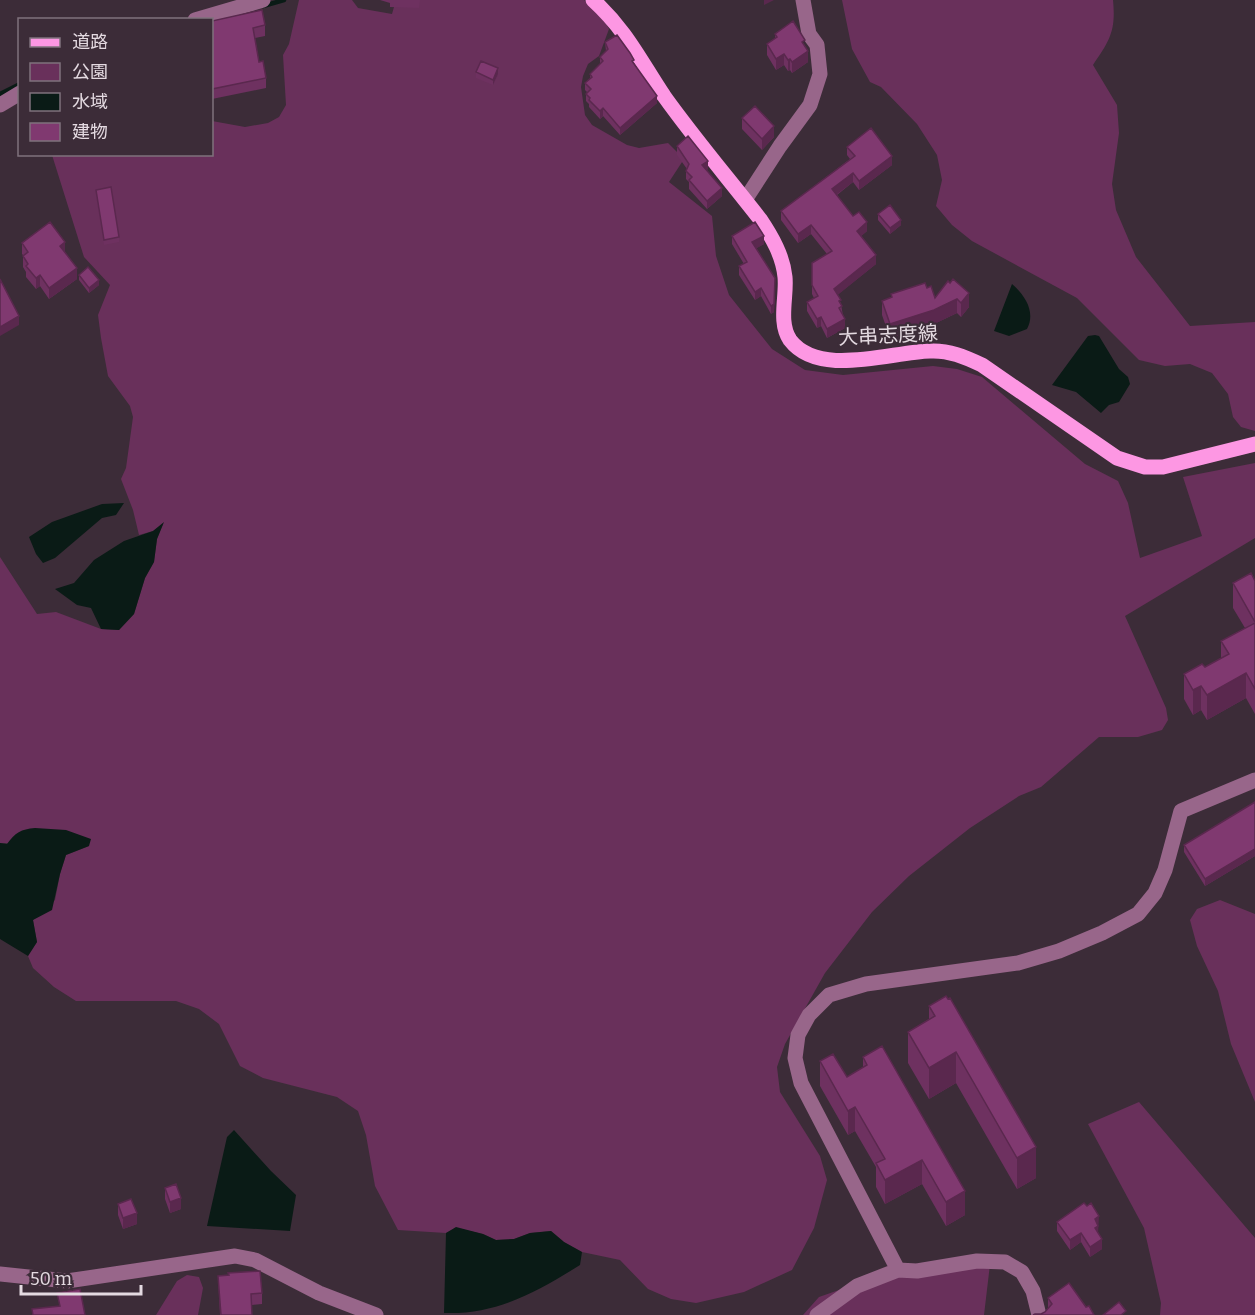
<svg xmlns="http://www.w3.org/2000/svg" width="1255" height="1315" viewBox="0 0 1255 1315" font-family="Bitter,'Noto Sans JP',serif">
	<rect width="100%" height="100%" fill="#3c2c38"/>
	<path fill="#69305b" d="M299,0H352L358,8L392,14L396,0H584L599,11L609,29L599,56L588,64L583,76L581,87L585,115L592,125L627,145L639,148L668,143L684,159L669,182L712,216L716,256L729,295L772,349L805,370L843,375L933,366L957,369L982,377L1085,464L1118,481L1128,503L1140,558L1202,536L1183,477L1255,463V538L1125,616L1166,708L1168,720L1162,730L1138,737H1099L1041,787L1019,796L970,828L909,876L872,912L825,973L785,1044L777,1067L780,1092L820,1156L827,1180L814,1228L792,1270L744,1292L696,1303L671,1299L648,1289L620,1260L582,1252L564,1242L551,1231L530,1233L514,1239L496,1240L483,1234L456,1228L446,1233L398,1230L375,1186L366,1135L358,1111L337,1097L263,1078L240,1066L219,1024L199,1009L176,1001H76L54,987L33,968L28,956L37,942L33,920L55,900L60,874L66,855L89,846L0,843V557L37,614L56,612L101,629L119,630L134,614L145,578L154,562L157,539L163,524L153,531L139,535L133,510L121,479L126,468L133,417L130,406L108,376L101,338L98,315L110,285L84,257L52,155L212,154V121L245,127L268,123L279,117L286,105L283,55L289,44Z
		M842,0H1113C1116,31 1110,40 1093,65L1117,105L1119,133L1112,184L1116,210L1136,257L1190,326L1255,322V431L1241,427L1233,417L1228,394L1212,373L1190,364L1165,366L1139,360L1077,298L972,241L952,225L936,206L942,180L937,155L917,124L881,87L870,82L852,49Z
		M1220,900L1255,914V1102L1231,1044L1218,991L1197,946L1190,920L1197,909Z
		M1139,1102L1255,1238V1315H1160L1161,1303L1144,1228L1088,1124Z
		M991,1256L984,1315H803L819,1297L896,1270Z
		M187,1275L199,1277L203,1288L198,1315H156L177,1281Z"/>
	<path fill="#0a1b16" d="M1012,284C1025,295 1036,312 1027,329L1009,336L994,331Z
		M1095,335L1099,336L1119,369L1128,377L1130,384L1119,402L1109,405L1101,413L1076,392L1052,385L1088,336Z
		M124,503L116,515L102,518L55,558L43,563L36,554L29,537L52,522L102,504Z
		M164,522L157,539L154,562L145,578L134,614L119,630L101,629L91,608L77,605L55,589L74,583L94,560L124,541L153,531Z
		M35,828L66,830L91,839L89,846L66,855L60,874L52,910L33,920L37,942L28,956L0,939V843L7,844C15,833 21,829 35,828Z
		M234,1130L271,1171L296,1195L290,1231L207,1226L227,1137Z
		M456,1227L483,1234L496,1240L514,1239L530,1233L551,1231L564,1242L582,1252L580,1265C537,1292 496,1315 444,1313L446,1233Z"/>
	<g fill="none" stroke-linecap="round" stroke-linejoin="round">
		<path stroke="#0a1b16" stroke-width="4.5" d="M263,6L284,0
			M0,94L20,84"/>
		<path stroke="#98668a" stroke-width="15" d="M195,20L263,0
			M0,105L20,93
			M745,200L780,146L810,105L820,74L817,45L809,34L803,0
			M898,1270L801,1083L795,1058L798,1035L809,1015L829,995L866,984L1018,963L1059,951L1102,933L1138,914L1155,893L1165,870L1181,811L1255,780
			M0,1274L67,1281L235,1256L255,1260L319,1293L376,1315
			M817,1315L857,1286L898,1270L917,1271L977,1261L1005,1262L1022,1272L1033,1291L1039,1315"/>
		<path stroke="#fd97e3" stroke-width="15" d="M593,0C626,30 640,60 664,96C694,138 728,178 760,219C772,237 783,256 785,277C787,297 778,322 790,340C819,378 890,352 930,351C949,350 965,357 982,365L1117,458L1145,467H1163L1255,444"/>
	</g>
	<path fill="#6e3160" d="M380,0H420L419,8L390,7V3Z
		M212,21L265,25V36L255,38L259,62L266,78V88L212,99Z
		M775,34L805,47L808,62L792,73L790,70L788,71L784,65L776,70L767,55V44L775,39Z
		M605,42L634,63L657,103L620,135L603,116L600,119L589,107V104L586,101V94L587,92L585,90V83L590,79V74L600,64V57L606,51Z
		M476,72L498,74L493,85L476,78Z
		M742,118L774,137L762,150L742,129Z
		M677,146L708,169L706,170L722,196L707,209L689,189V182L686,179V171L687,169L677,155Z
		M847,147L892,165L859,190L853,182L837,195L853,216L867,231L861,236L876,264L837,295L841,304L845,328L827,338L821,326L817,328L807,311V302L814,298L812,294V263L827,254L811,234L798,243L781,220V211L850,159L847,155Z
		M96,190L119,237V242L104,245L96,195Z
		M878,214L901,225L890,234L878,220Z
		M732,236L764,244L756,248L775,286L774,312L771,314L761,296L755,300L739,275V266L744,264L732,244Z
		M22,243L65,252L77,279L49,299L40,286L36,289L26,277V272L23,267V255L22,254Z
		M79,275L99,285L89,293L79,280Z
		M948,281L969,307L961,317L957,313L934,324L890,338L882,315V301L891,298V294L927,288L935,298Z
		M1255,581V714L1246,698L1207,720L1201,710L1193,715L1184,699V674L1205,667L1221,658V641L1245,628L1233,608V583Z
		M1255,802V856L1205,886L1184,852V845Z
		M929,1006L1036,1178L1017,1189L956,1083L929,1099L908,1063V1032L929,1019Z
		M863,1057L965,1215L946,1226L922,1184L885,1204L876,1187V1167L855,1131L848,1135L820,1086V1061L847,1077L863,1068Z
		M165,1188L181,1209L170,1213L165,1199Z
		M118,1204L137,1224L123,1229L118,1215Z
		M1057,1222L1099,1226H1098V1233L1102,1249L1090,1257L1081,1242L1070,1250L1057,1231Z
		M228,1275L262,1293V1304L252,1305V1315H220L218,1276Z
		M1048,1298L1086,1307L1041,1314L1045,1312L1048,1309Z"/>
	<path fill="#5a284e" d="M764,0H774L764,5Z
		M808,51V62L792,73V62Z
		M784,54V65L776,70V59Z
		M790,59V70L788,71V60Z
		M498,68V74L493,85V80Z
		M657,96V103L620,135V128Z
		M603,108V116L600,119V111Z
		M774,126V137L762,150V139Z
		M892,156V165L859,190V181Z
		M708,161V169L702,174V165Z
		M853,173V182L832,198V189Z
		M722,188V196L707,209V201Z
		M901,220V225L890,234V228Z
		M867,222V231L857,240V231Z
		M811,225V234L798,243V234Z
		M764,236V244L752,251V242Z
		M65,242V253L60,246Z
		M876,255V264L834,298V289Z
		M77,268V279L49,299V288Z
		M40,275V286L36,289V278Z
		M775,278L774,312L771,314V306Z
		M99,280V285L89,293V288Z
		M761,288V296L755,300V292Z
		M969,293V307L961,317V303Z
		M957,299V313L934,324L890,338V324Z
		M19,316V325L0,336V327Z
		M821,317V326L817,328V319Z
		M845,319V328L827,338V329Z
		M1246,673V698L1207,720V695Z
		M1201,686V710L1193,715V690Z
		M1255,849V856L1205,886V879Z
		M956,1052V1083L929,1099V1068Z
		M855,1107V1131L848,1135V1111Z
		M1036,1147V1178L1017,1189V1158Z
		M922,1160V1184L885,1204V1180Z
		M965,1191V1215L946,1226V1202Z
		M181,1198V1209L170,1213V1202Z
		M137,1213V1224L123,1229V1218Z
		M1099,1216L1098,1235L1095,1238V1219Z
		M1081,1233V1242L1070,1250V1240Z
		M1102,1239V1249L1090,1257V1247Z"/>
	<path fill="#803970" stroke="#5a284e" stroke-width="1.5" d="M262,10L265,25L253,28L259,62L263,61L266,78L212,89V21Z
		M793,21L805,40L802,42L808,51L792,62L790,59L788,60L784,54L776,59L767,44L777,37L775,34Z
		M617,35L630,53L634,60L632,61L657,96L620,128L603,108L600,111L589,100L590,98L586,94L591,89L585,83L592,77L590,74L603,61L600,57L608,49L605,42Z
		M481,61L498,68L493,80L476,72Z
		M755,106L774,126L762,139L742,118Z
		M871,128L892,156L859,181L853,173L832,189L853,216L859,212L867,222L857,231L876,255L834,289L841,300L839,301L842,306L839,308L845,319L827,329L821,317L817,319L807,302L818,296L812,285V263L832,251L811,225L798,234L781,211L855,156L847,147Z
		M688,136L708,161L702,165L722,188L707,201L689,180L692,177L686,171L689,164L677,146Z
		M111,187L119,237L104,240L96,190Z
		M890,205L901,220L890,228L878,214Z
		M50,222L65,242L60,246L77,268L49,288L40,275L36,278L26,266L28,264L23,256L28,252L22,243Z
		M755,222L764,236L752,242L775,278L774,304L771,306L761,288L755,292L739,266L747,262L732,236Z
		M88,267L99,280L89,288L79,275Z
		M0,279L19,316L0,327Z
		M953,279L969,293L961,303L957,299L934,310L890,324L882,301L892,297L891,294L925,283L927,288L931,286L935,298L948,281L950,283Z
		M1251,573L1255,581V622L1233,583Z
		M1255,623V689L1246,673L1207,695L1201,686L1193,690L1184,674L1202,664L1205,667L1229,654L1221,641Z
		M1255,802V849L1205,879L1184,845Z
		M946,996L948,999L950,998L1036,1147L1017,1158L956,1052L929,1068L908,1032L935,1016L929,1006Z
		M882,1046L965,1191L946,1202L922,1160L885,1180L876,1163L885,1159L855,1107L848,1111L820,1061L833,1054L847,1077L867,1065L863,1057Z
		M176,1184L181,1198L170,1202L165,1188Z
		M131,1199L137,1213L123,1218L118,1204Z
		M1084,1203L1087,1206L1091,1203L1099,1216L1095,1219L1098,1226L1095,1228L1102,1239L1090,1247L1081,1233L1070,1240L1057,1222Z
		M260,1271L262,1293L251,1294L252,1315H221L218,1276L229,1275L228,1273Z
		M1069,1283L1086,1307L1089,1306L1094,1315H1033L1035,1314H1041L1045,1312L1052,1304L1048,1298Z
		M80,1289L85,1315H33L32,1309L60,1306L57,1293Z
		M1119,1302L1126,1311L1121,1315H1103Z"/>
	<g text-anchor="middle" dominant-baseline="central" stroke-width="4.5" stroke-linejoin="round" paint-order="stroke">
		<g font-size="20" fill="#e4dae1" stroke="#3c2c38">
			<text transform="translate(888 335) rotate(-3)">大串志度線</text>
		</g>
	</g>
	<rect x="18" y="18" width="195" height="138" fill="#3c2c38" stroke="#7f727c" stroke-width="1.5"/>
	<rect x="30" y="38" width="30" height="9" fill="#fd97e3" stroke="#7f727c" stroke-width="1.5"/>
	<text x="72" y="48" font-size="18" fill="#e4dae1">道路</text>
	<rect x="30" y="63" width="30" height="18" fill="#69305b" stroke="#7f727c" stroke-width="1.5"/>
	<text x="72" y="78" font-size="18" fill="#e4dae1">公園</text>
	<rect x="30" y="93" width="30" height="18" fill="#0a1b16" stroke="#7f727c" stroke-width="1.5"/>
	<text x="72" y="108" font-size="18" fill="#e4dae1">水域</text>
	<rect x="30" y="123" width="30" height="18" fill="#803970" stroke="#7f727c" stroke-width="1.5"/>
	<text x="72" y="138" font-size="18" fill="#e4dae1">建物</text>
	<path d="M21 1285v9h120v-9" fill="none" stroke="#e4dae1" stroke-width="3"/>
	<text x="30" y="1285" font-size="18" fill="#e4dae1" stroke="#3c2c38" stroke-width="4.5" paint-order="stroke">50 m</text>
</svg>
